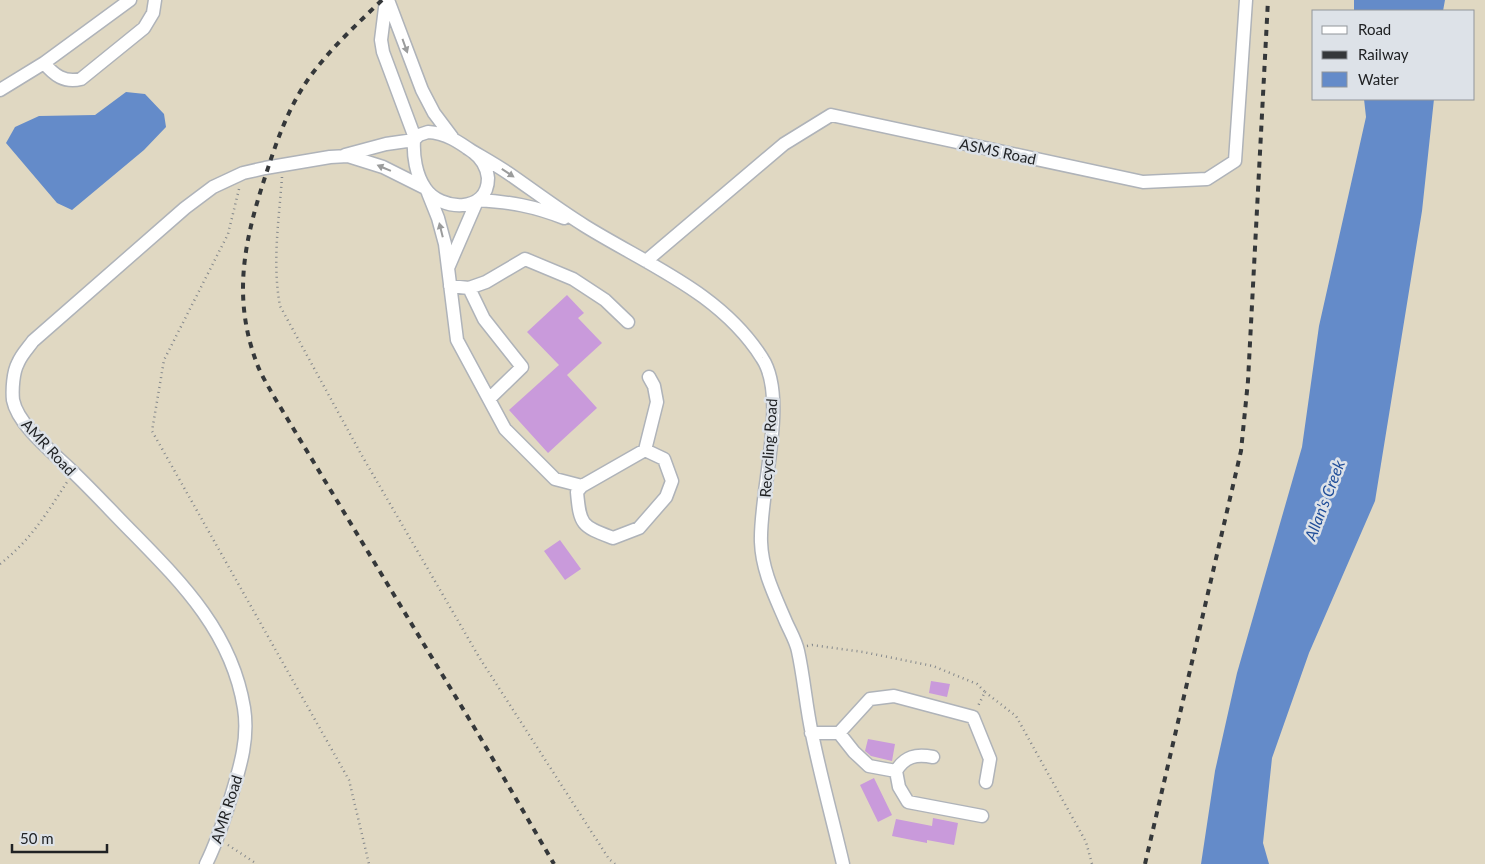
<svg xmlns="http://www.w3.org/2000/svg" width="1485" height="864" viewBox="0 0 1485 864" font-family="Lato,sans-serif">
	<rect width="100%" height="100%" fill="#dde2e8"/>
	<path fill="#e0d8c2" fill-rule="evenodd" d="M0,0H1485V864H0ZM1314,11H1474V99H1314Z"/>
	<path fill="#648bc9" d="M1354,0H1445L1443,11H1354Z
		M126,92L145,94L164,114L166,127L144,150L72,210L57,203L6,143L15,127L39,116L95,115Z
		M1364,99H1434L1422,211L1375,501L1309,653L1272,758L1263,843L1269,864H1201L1215,771L1237,673L1302,447L1319,326L1366,117Z"/>
	<path fill="#c99adb" d="M567,295L584,313L578,318L602,343L567,375L597,408L548,453L509,410L559,365L527,332Z
		M560,540L581,569L565,580L544,551Z
		M931,681L950,684L947,697L929,693Z
		M868,739L895,744L892,761L871,756L865,751Z
		M874,778L892,815L878,822L860,785Z
		M933,818L958,823L954,845L927,840V843L892,836L896,819L932,826Z"/>
	<g fill="none" stroke-linecap="round" stroke-linejoin="round">
		<defs>
			<path id="minor" d="M386,0L381,40L383,52L415,138
				M388,0L422,90L434,113L452,137
				M44,63C54,75 64,83 81,79L144,28L153,13L155,0
				M0,90L44,63L130,0
				M428,132C446,133 459,142 473,152C481,158 487,168 488,178C488,214 440,211 425,188C416,175 413,156 414,140L419,135Z
				M467,148C480,156 495,164 508,173C534,191 559,210 585,226C648,265 721,293 762,358C789,398 759,493 761,542C762,571 775,596 786,622C790,631 796,641 798,651C804,678 806,707 812,734C821,778 833,821 843,864
				M345,155L386,144L414,140
				M428,193L438,218L445,244L457,340L505,429L555,479L582,486L645,450L664,459L672,481L666,497L639,528L613,538C582,526 580,526 577,492L582,486
				M478,200C510,202 534,206 564,218
				M646,261L784,144L831,115L1143,182L1207,179L1235,161L1246,0
				M448,268L477,201
				M450,286L469,288L486,282L525,259L573,279L605,300L628,322
				M469,288L484,319L522,367L489,399
				M645,450L657,402L654,386L649,377
				M811,733H839L870,699L894,696L973,717L990,759L986,782
				M839,733L854,752L869,766L896,771L899,787L908,802L982,816
				M896,771C905,756 916,754 933,757
				M206,864C217,842 224,820 231,797C240,767 249,739 244,708C232,634 184,585 134,534C114,514 94,492 73,472C55,454 18,426 13,400C12,390 13,372 18,363C21,355 28,348 33,341L185,208L213,187L243,173L265,168L330,157L348,156L383,167L425,188"/>
		</defs>
		<use href="#minor" stroke="#afb3b9" stroke-width="15"/>
		<path stroke="#84888c" stroke-width="2.5" stroke-dasharray="1 4" stroke-linecap="butt" d="M282,177C279,220 272,263 280,306L361,454L479,657L609,859L615,864
			M239,189L228,234L164,360L152,431L349,780L369,864
			M0,564C30,541 47,513 67,482
			M807,646L812,645L863,652L933,666L977,684L985,692L978,706
			M985,692L1016,716L1086,842L1092,864
			M228,845L257,864"/>
		<use href="#minor" stroke="#fff" stroke-width="12"/>
		<path stroke="#35383a" stroke-width="4" stroke-dasharray="6 6" stroke-linecap="butt" d="M382,0C356,25 330,49 309,78C290,105 278,137 268,168C246,234 231,293 256,361C260,373 267,384 273,395L480,737L554,864
			M1145,864L1241,451L1248,381L1268,0"/>
	</g>
	<defs><path id="oneway-solid" d="M-6-.8H1V-3.2L6.5 0L1 3.2V.8H-6Z" transform="scale(1.25)"/></defs>
	<g fill="#9b9c9c">
		<use href="#oneway-solid" transform="translate(405 46) rotate(70)"/>
		<use href="#oneway-solid" transform="translate(384 168) rotate(-157)"/>
		<use href="#oneway-solid" transform="translate(508 173) rotate(34)"/>
		<use href="#oneway-solid" transform="translate(441 230) rotate(-104)"/>
	</g>
	<g text-anchor="middle" dominant-baseline="central" stroke-width="5" stroke-linejoin="round" paint-order="stroke">
		<g font-size="15" fill="#202224" stroke="#dde2e8">
			<text transform="translate(998 151) rotate(12)">ASMS Road</text>
			<text transform="translate(49 447) rotate(47)">AMR Road</text>
			<text transform="translate(768 448) rotate(-86)">Recycling Road</text>
			<text transform="translate(226 809) rotate(-72)">AMR Road</text>
		</g>
		<g font-size="16" font-style="italic" fill="#204e99" stroke="#dde2e8">
			<text transform="translate(1324 500) rotate(-69)">Allan's Creek</text>
		</g>
	</g>
	<rect x="1312" y="10" width="162" height="90" fill="#dde2e8" stroke="#91959a"/>
	<rect x="1322" y="26" width="25" height="8" fill="#ffffff" stroke="#91959a"/>
	<text x="1358" y="35" font-size="15" fill="#202224">Road</text>
	<rect x="1322" y="51" width="25" height="8" fill="#35383a" stroke="#91959a"/>
	<text x="1358" y="60" font-size="15" fill="#202224">Railway</text>
	<rect x="1322" y="72" width="25" height="15" fill="#648bc9" stroke="#91959a"/>
	<text x="1358" y="85" font-size="15" fill="#202224">Water</text>
	<path d="M12 844v8h95v-8" fill="none" stroke="#202224" stroke-width="2.5"/>
	<text x="20" y="844" font-size="15" fill="#202224" stroke="#dde2e8" stroke-width="4" paint-order="stroke">50 m</text>
</svg>
